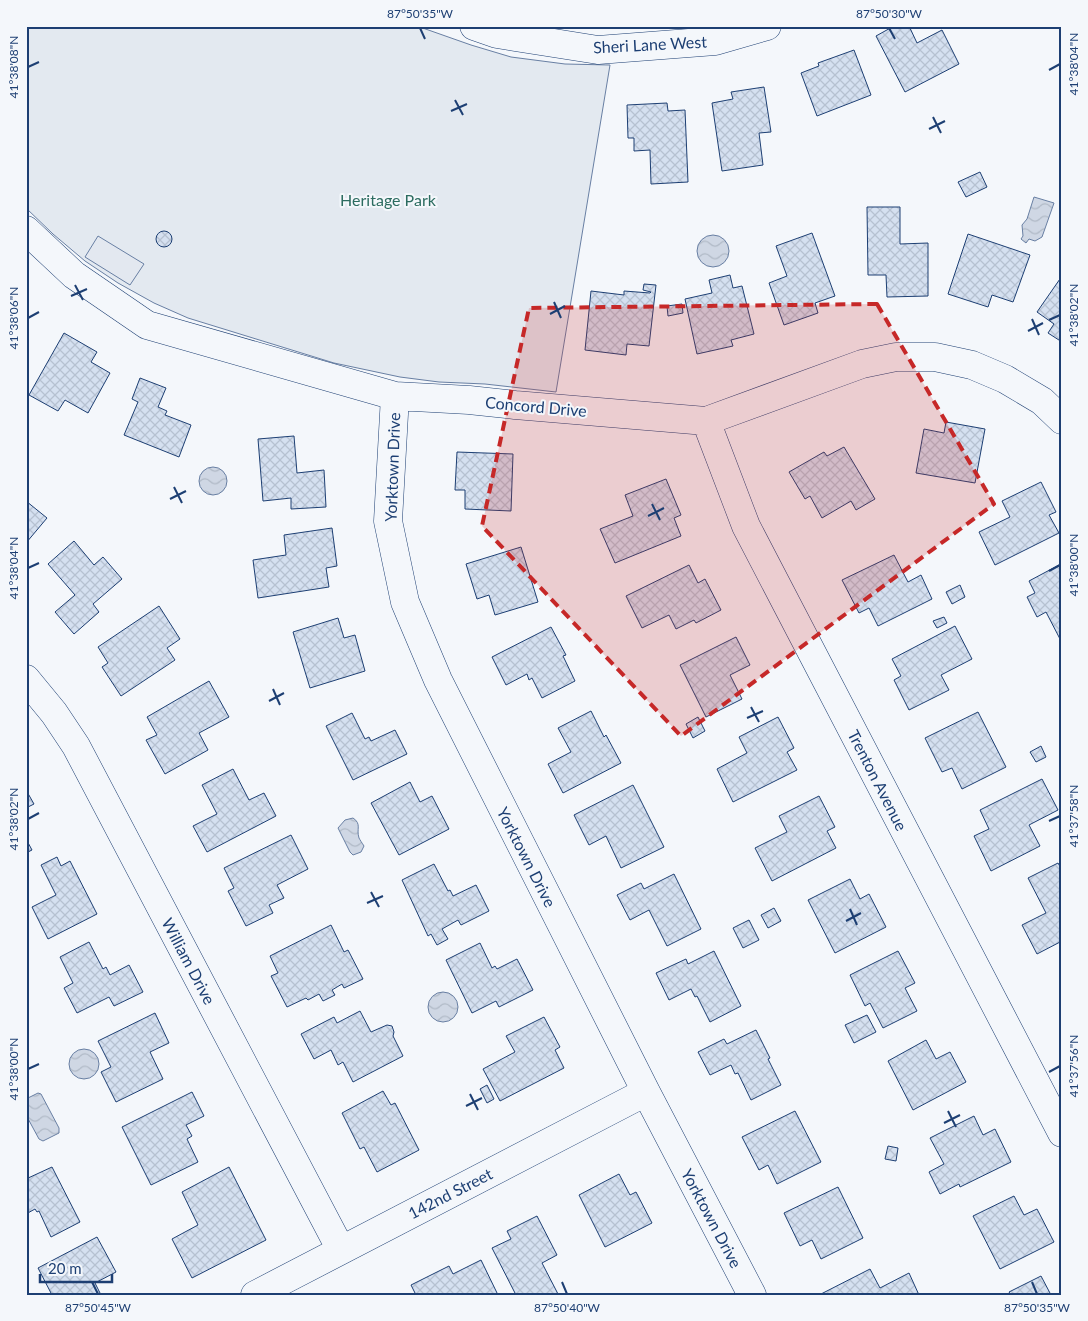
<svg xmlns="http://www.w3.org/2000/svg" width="1088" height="1321" viewBox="0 0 1088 1321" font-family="Lato,sans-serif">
	<defs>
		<pattern id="water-waves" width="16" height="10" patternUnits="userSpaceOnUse" patternTransform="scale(1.25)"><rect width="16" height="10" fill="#cfd7e4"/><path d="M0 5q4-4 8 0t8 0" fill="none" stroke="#b1bac7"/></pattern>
		<pattern id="building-cross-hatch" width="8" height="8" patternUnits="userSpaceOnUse" patternTransform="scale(1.25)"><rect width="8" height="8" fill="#d5e0f0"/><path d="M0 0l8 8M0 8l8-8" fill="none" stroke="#b6c1d1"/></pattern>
	</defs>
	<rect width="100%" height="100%" fill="#f4f7fb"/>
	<path fill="#e3e9f0" stroke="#687fa3" d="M26,26H417L471,45L511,57L565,64L610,65L556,392L485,384L439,382L400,377L334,363L188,318L154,303L118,283L85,261L53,234L26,208Z"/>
	<path fill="#e3e8f0" stroke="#687fa3" d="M98,236L144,264L130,285L85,257Z"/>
	<path fill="url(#water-waves)" stroke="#687fa3" d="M1034,197L1054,203L1042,237L1035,241L1029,239L1026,243L1021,239L1023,236L1022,225L1027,219Z
		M697 251a16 16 0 1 1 32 0a16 16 0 1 1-32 0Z
		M199 481a14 14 0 1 1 28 0a14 14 0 1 1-28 0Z
		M353,818C362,824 356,829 359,838C360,840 362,843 364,846L361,852L353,855L350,852L338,828L345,820Z
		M428 1007a15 15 0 1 1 30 0a15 15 0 1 1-30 0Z
		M69 1064a15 15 0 1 1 30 0a15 15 0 1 1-30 0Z
		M38,1093L41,1094L59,1128V1133L43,1141L39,1139L26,1115V1099Z"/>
	<path fill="url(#building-cross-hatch)" stroke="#1d3f73" d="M894,26H909L917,43L942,30L959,64L905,92L876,36Z
		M854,50L871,95L817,116L801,73L819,66L818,63Z
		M764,87L771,132L759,133L763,165L722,171L712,103L733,99L731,92Z
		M667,103L668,111L685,110L688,182L651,184L650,150L634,151V138H628L627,105Z
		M980,172L987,187L966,197L958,182Z
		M867,207H900V244L928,243V296L887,297L886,275H868Z
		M156 239a8 8 0 1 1 16 0a8 8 0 1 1-16 0Z
		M812,233L835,296L815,303L818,313L784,325L769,283L787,276L776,246Z
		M968,234L1030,255L1013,302L992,295L988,307L948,294Z
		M730,275L733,288L742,286L754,334L731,340L733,346L697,354L685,299L712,293L709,280Z
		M1062,276V342L1048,333L1054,324L1037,312Z
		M644,284L656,285L649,346L627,344L626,355L585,350L591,291L624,295V291L650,293L651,292L643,290Z
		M682,304L683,313L668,316L667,306Z
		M64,333L97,352L91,362L110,373L88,413L65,400L58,411L29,395Z
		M140,378L166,388L158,407L167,411L165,415L191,425L179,457L124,435L138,402L132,399Z
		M946,422L985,429L975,483L916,473L924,429L944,433Z
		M294,436L297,473L324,470L326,507L291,509V498L263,501L258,439Z
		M844,447L875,499L856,510L851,501L822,518L810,496L805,499L789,472L824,452L827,456Z
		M457,452L513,454L511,511L465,509V490H455Z
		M666,479L681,515L674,518L681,536L615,563L600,529L633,516L625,495Z
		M1041,482L1056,512L1049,515L1059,533L995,565L979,532L1010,517L1002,501Z
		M26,501L47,518L26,543Z
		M332,528L337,566L326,568L329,587L258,598L253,560L286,555L284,535Z
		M74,541L94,565L103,557L122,579L93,604L99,612L74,634L55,612L75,595L48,564Z
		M521,547L538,602L495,615L489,595L477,599L466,564Z
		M894,555L908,582L921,575L932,599L878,626L869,608L859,613L842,580Z
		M689,565L698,583L705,579L721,610L696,623L694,620L676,629L669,615L642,628L626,596Z
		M1059,565L1062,571V637L1060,639L1046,612L1037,617L1027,597L1035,593L1029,581Z
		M960,585L965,597L952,604L946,592Z
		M159,606L180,639L167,648L175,660L121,696L102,667L108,663L98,647Z
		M944,617L947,623L937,628L933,621Z
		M338,618L344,638L355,635L365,671L310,688L293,632Z
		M955,626L972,659L941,675L949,690L909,710L894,680L901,676L892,659Z
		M551,627L566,655L563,656L575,681L542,698L532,678L529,680L527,674L506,685L492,657Z
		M736,637L750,665L730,675L742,699L706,717L680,665Z
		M209,681L229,717L199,733L208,750L165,774L146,740L157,735L147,717Z
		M591,711L604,737L606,735L621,763L563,793L548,764L571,752L558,728Z
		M978,712L1006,767L962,789L952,768L942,772L925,738Z
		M352,713L365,739L369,737L371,741L395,730L407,754L353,780L326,726Z
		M698,717L705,731L693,738L686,724Z
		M778,717L794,748L787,752L797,770L733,802L717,769L747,753L739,737Z
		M1041,746L1046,757L1036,762L1030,752Z
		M233,769L249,800L264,793L276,816L207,852L193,826L217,814L202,785Z
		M1042,779L1058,810L1029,825L1040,846L991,871L974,836L989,829L980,810Z
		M410,782L420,802L432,796L449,829L399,855L371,803Z
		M633,785L664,847L621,868L606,836L589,845L574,815Z
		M26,790L34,804L26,808Z
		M819,796L835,827L827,831L836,848L772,881L755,848L787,832L779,816Z
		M291,835L308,869L277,885L284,898L269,905L273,913L246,926L228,891L234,888L224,868Z
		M26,839L32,850L26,853Z
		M57,857L61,866L70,861L97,914L48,939L32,907L56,895L41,865Z
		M1058,863L1062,870V941L1037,954L1022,925L1046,913L1028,878Z
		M434,864L448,891L450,890L453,896L476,885L489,911L461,925L458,920L442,929L448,939L437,945L431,934L428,936L402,880Z
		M674,874L701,929L667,946L649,910L630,920L617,895L641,883L644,889Z
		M850,879L860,899L869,894L886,927L835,953L808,900Z
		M774,908L781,921L768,928L761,915Z
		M749,920L759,940L743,948L733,928Z
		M331,925L344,952L348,950L363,979L344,988L342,984L332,990L335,995L323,1001L319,994L308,1000L306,998L287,1007L271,976L278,973L270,956Z
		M89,942L103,969L106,967L110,975L129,965L143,992L114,1006L109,997L77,1013L64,988L73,983L60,957Z
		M480,943L492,968L495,966L497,969L517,959L533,990L499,1007L496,1001L472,1013L446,960Z
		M714,951L741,1006L710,1022L697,996L695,997L691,989L669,1000L656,973L686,959L688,964Z
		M898,951L915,983L905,988L917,1011L883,1028L870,1003L865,1006L850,975Z
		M360,1011L371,1032L387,1025L392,1026L394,1032L393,1036L403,1056L353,1082L343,1062L338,1065L331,1050L314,1059L301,1034L334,1017L337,1023Z
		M155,1013L169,1043L150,1052L163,1079L116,1102L101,1072L111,1067L98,1041Z
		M867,1015L876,1032L854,1043L845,1025Z
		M544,1017L560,1047L555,1050L564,1068L500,1101L483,1069L515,1052L506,1036Z
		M756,1030L770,1058L768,1059L781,1085L751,1100L738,1073L735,1074L731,1065L710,1075L698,1052L724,1039L727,1044Z
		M926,1040L936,1059L950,1052L966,1082L913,1110L888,1061Z
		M487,1085L494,1099L487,1103L480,1089Z
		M383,1091L391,1105L395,1103L419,1150L377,1172L364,1147L360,1149L342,1113Z
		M192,1092L204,1116L186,1125L192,1136L187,1139L198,1162L151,1185L122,1127Z
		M795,1111L821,1162L777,1184L768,1165L759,1170L742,1137Z
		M974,1116L983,1135L995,1129L1011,1162L960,1187L959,1184L940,1194L929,1172L944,1164L930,1138Z
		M888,1146L898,1148L896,1161L885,1159Z
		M52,1167L80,1222L51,1237L39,1211L37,1212L35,1209L26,1214V1179Z
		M229,1167L266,1240L192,1278L172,1239L198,1225L182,1192Z
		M619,1174L630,1195L636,1192L652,1223L605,1247L579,1195Z
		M838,1187L863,1238L821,1259L812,1240L800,1246L784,1213Z
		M1014,1196L1024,1215L1037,1209L1054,1242L1000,1269L973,1216Z
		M537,1216L557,1255L542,1263L558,1294L516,1295L492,1248L511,1239L507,1231Z
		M97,1237L116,1272L95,1283L101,1295H52L38,1268Z
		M481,1260L498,1295H416L411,1285L449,1266L453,1274Z
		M870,1269L880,1288L909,1273L919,1295H821V1294Z
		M1041,1276L1051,1295H1011L1009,1292Z"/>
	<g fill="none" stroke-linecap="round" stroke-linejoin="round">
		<defs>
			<path id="minor" d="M474,26L497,34L598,50L715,41L767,26
				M26,230L74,275L147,325L395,396L469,400L515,405L706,421L862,364L896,357H935L972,365L1005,379L1042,401L1062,420
				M395,396L388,521L405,602L438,680L646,1092L752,1295
				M706,421L746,526L1062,1133
				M26,679L54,713L76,746L341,1250
				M255,1295L646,1092"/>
		</defs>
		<use href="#minor" stroke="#1d3f73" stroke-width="29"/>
		<use href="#minor" stroke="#f4f7fb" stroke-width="28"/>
	</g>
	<path fill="#c62828" fill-opacity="0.2" stroke="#c62828" stroke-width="4" stroke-dasharray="10 6" stroke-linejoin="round" d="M877,304L994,504L681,736L482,526L529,308Z"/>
	<path fill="none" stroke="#1d3f73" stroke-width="2" d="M420,28L425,39M889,28L895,39M28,67L39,62M1049,70L1060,64M455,100L463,115M451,111L467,104M933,117L941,133M929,129L945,121M75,285L83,300M71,296L87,289M554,302L561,318M550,314L565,306M28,318L39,312M1032,319L1039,335M1049,320L1060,315M1028,331L1043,323M174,487L182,503M170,499L186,491M652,504L660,520M648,516L664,508M28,568L39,563M1049,571L1060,565M273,689L280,705M269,701L284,693M751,707L759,722M747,718L763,711M28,819L39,813M1049,821L1060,816M371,892L379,907M367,903L383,896M850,909L857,925M846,921L861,913M28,1069L39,1064M1049,1072L1060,1066M470,1094L478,1110M466,1106L482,1098M948,1111L956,1127M944,1123L960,1115M92,1282L98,1294M562,1282L567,1294M1032,1282L1037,1294"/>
	<g text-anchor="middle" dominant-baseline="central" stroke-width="4" stroke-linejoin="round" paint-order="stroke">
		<g font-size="16" fill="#1d3f73" stroke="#f4f7fb">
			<text transform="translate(650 44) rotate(-3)">Sheri Lane West</text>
			<text transform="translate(536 406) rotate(5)">Concord Drive</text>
			<text transform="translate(392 467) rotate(-88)">Yorktown Drive</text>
			<text transform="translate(878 780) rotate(63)">Trenton Avenue</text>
			<text transform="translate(527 857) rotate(63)">Yorktown Drive</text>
			<text transform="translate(189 961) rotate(62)">William Drive</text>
			<text transform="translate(450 1193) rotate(-27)">142nd Street</text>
			<text transform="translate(712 1218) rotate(62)">Yorktown Drive</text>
		</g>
		<g font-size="16" fill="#2c6c60" stroke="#f4f7fb">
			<text x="388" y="199">Heritage Park</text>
		</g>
	</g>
	<rect width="1088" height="1321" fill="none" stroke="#f4f7fb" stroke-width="55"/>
	<path d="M40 1274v8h72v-8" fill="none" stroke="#1d3f73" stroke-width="2.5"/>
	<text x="48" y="1274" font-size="15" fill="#1d3f73" stroke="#f4f7fb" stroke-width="4" paint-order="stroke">20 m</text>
	<rect x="28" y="28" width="1032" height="1266" fill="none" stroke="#1d3f73" stroke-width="2"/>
	<g font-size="12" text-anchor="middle" fill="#1d3f73">
		<text x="420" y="18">87°50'35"W</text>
		<text x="889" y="18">87°50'30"W</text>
		<text transform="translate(1074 64) rotate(-90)" y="4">41°38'04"N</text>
		<text transform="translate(14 67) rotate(-90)" y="4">41°38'08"N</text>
		<text transform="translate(1074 315) rotate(-90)" y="4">41°38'02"N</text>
		<text transform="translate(14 318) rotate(-90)" y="4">41°38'06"N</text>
		<text transform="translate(1074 565) rotate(-90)" y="4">41°38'00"N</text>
		<text transform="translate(14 568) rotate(-90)" y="4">41°38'04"N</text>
		<text transform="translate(1074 816) rotate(-90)" y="4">41°37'58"N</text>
		<text transform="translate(14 819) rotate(-90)" y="4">41°38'02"N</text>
		<text transform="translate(1074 1066) rotate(-90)" y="4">41°37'56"N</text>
		<text transform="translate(14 1069) rotate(-90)" y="4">41°38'00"N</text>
		<text x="98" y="1312">87°50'45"W</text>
		<text x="567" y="1312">87°50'40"W</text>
		<text x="1037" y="1312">87°50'35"W</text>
	</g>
</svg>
